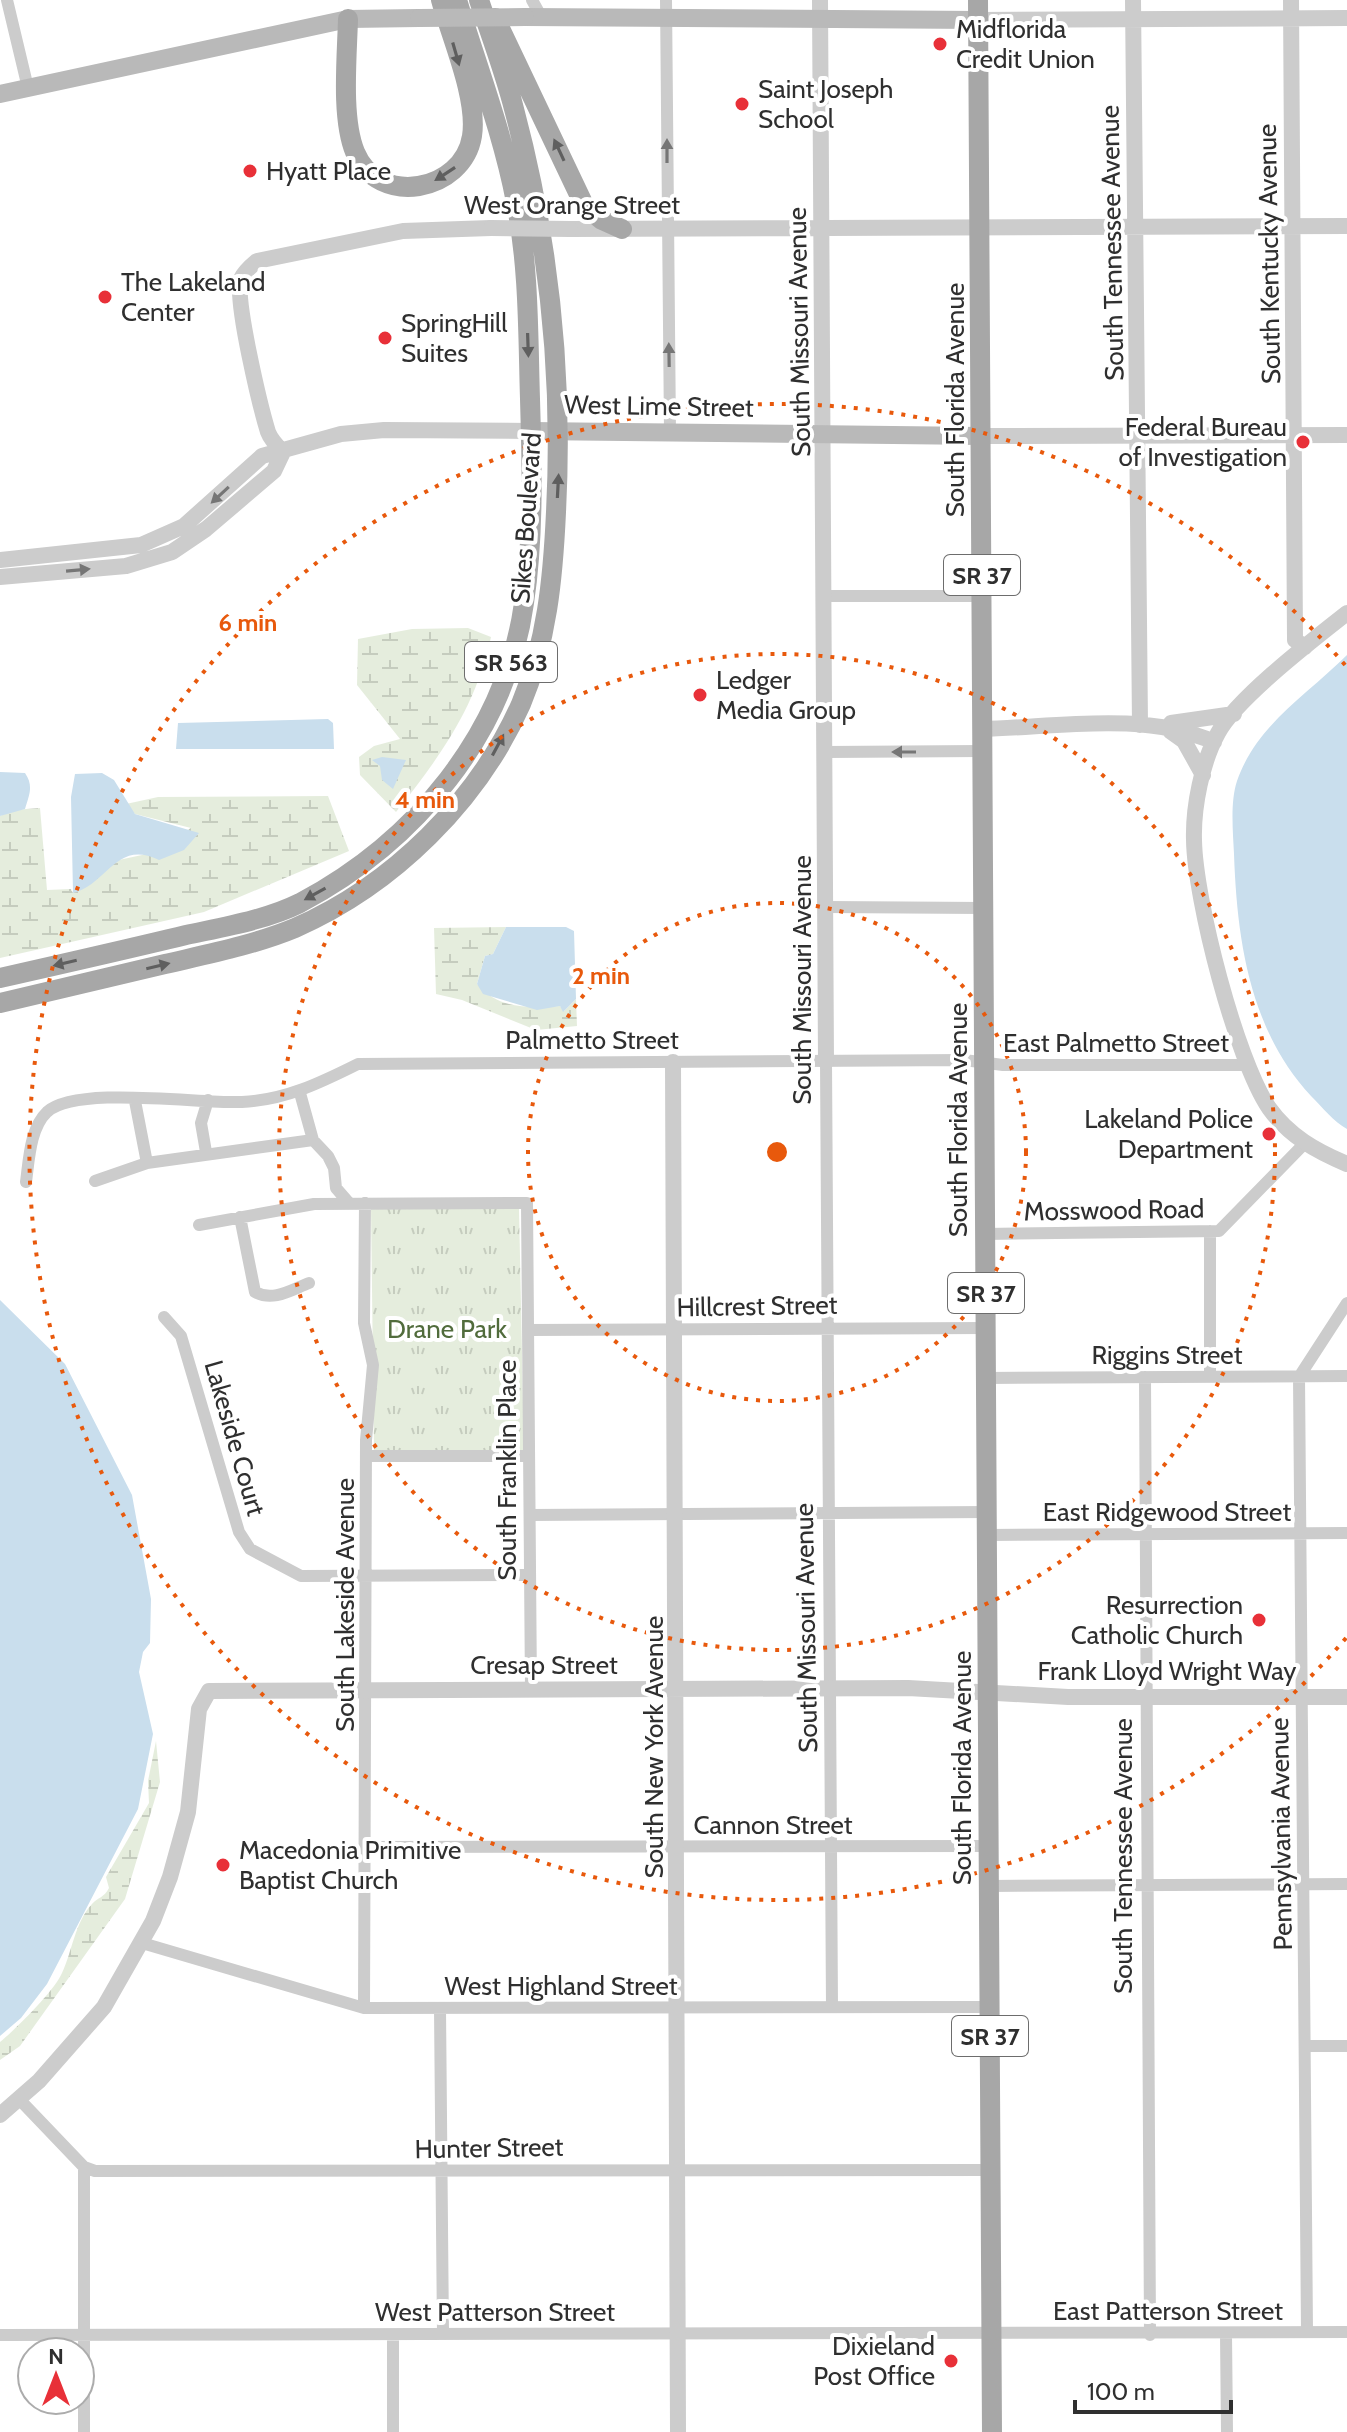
<svg xmlns="http://www.w3.org/2000/svg" width="1347" height="2432" viewBox="0 0 1347 2432" font-family="Cabin,sans-serif">
	<defs>
		<pattern id="wetland-marsh" width="20" height="14" patternUnits="userSpaceOnUse" patternTransform="scale(2)"><rect width="20" height="14" fill="#e5eddd"/><path d="M1 5h8M5 5V1M11 12h8M15 12V8" fill="none" stroke="#c5ccbe"/></pattern>
		<pattern id="park-tufts" width="24" height="20" patternUnits="userSpaceOnUse" patternTransform="scale(2)"><rect width="24" height="20" fill="#e5eddd"/><path d="M3 7l-1-3M5 7V3M7 7l1-3M15 17l-1-3M17 17v-4M19 17l1-3" fill="none" stroke="#c5ccbe"/></pattern>
	</defs>
	<rect width="100%" height="100%" fill="#fff"/>
	<path fill="url(#wetland-marsh)" d="M468,628L491,637C476,707 440,757 396,812L360,775L359,757L374,746L400,739L357,685L358,639L412,629Z
		M328,796L349,851L204,912L0,958V816L13,810L40,808L47,890L71,889L73,893L114,861L142,855L191,828L135,814L126,804L158,797Z
		M506,927L493,954L485,956L477,984C499,1010 530,1008 560,1006L564,1011L576,999L577,1026L536,1030L462,1000L436,994L434,928Z
		M156,1741L160,1782L125,1899L20,2046L0,2060V2042C16,2029 55,1990 62,1973C72,1952 75,1922 92,1904C98,1897 104,1898 109,1888L106,1877L149,1803L148,1781Z"/>
	<path fill="url(#park-tufts)" d="M519,1208L524,1450H374L371,1209Z"/>
	<path fill="#c9deed" d="M1347,655V1129C1334,1122 1322,1107 1311,1096C1250,1031 1237,940 1234,854C1233,832 1230,802 1237,781C1257,724 1306,696 1347,655Z
		M328,719L333,723L334,749H176L178,723Z
		M382,757L406,760L393,789L382,780L380,766L372,760Z
		M0,772L25,773C34,786 29,795 25,809L0,816Z
		M102,773L114,780L135,814L199,833L184,850L159,860C116,839 108,884 73,893L71,797L75,774Z
		M506,927H566L574,931L576,999L563,1012L560,1006L537,1010L483,994L477,984L485,956L493,954Z
		M0,1300L65,1364L132,1495L151,1599L150,1643L143,1652L139,1672L153,1734L138,1809L47,1984L21,2018L0,2036Z"/>
	<g fill="none" stroke-linecap="round" stroke-linejoin="round">
		<path stroke="#ccc" stroke-width="12" d="M7,0L28,88
			M532,0L542,18
			M666,0L670,433
			M826,596H982
			M826,752L982,751
			M826,907L983,908
			M826,1062L832,2007
			M300,1093L313,1140L328,1156L334,1168L336,1188L349,1203
			M135,1101L147,1163
			M206,1152L201,1123L208,1100
			M95,1181L147,1163L313,1140
			M26,1182C29,1160 30,1128 47,1112C77,1085 201,1104 242,1102C285,1100 320,1083 358,1064L964,1060L1003,1065H1248
			M240,1217L255,1292C273,1302 291,1290 309,1283
			M199,1225L314,1204L527,1203L531,1690
			M1210,1231V1377
			M984,1234L1219,1231L1304,1144
			M164,1317L181,1336L239,1532L250,1549L301,1576L530,1575
			M528,1330L986,1328
			M1145,1377L1150,2335
			M986,1378L1347,1376
			M368,1456H529
			M530,1515L987,1512
			M987,1535L1347,1533
			M365,1847L988,1846
			M989,1886L1347,1884
			M142,1943L364,2008L989,2007
			M364,2008L366,1440L373,1365L364,1323L365,1203
			M440,2008L443,2334
			M1305,2046H1347
			M19,2099L84,2167L95,2171L990,2170
			M84,2167V2432
			M1307,2332L1299,1377L1347,1303
			M1226,2334L1227,2432
			M0,2335L1347,2332
			M393,2335V2432"/>
		<path stroke="#ccc" stroke-width="16" d="M820,0L826,1062
			M1133,0L1140,725
			M1291,0L1295,640L1305,647
			M978,20L1347,18
			M570,229L1347,226
			M980,436L1347,435
			M283,452C277,446 271,440 268,432C261,409 234,299 241,279C244,272 251,266 257,261L403,231L491,228
			M0,560L141,545L184,526L262,456L341,434L384,430L531,431
			M0,577L126,566L172,552L206,529L274,471L283,452
			M1347,613C1314,639 1236,699 1218,733C1202,762 1193,807 1194,840C1195,900 1236,1059 1269,1108C1289,1136 1316,1151 1347,1164
			M1171,723L1234,714
			M982,729C1059,727 1142,711 1214,742
			M1170,731L1184,741L1203,775
			M673,1062L678,2432
			M0,2115L39,2081L104,2007L153,1921L170,1877L188,1812L199,1709L209,1691L908,1688L1068,1697H1347"/>
		<path stroke="#b9b9b9" stroke-width="18" d="M525,17L978,20
			M0,94L348,19L419,18
			M531,431L980,436"/>
		<path stroke="#a7a7a7" stroke-width="20" d="M978,0L992,2432
			M495,18L584,205L602,220L622,229
			M348,19C347,57 341,118 355,152C378,208 463,192 472,136C478,98 451,37 441,0
			M0,978C62,964 124,950 186,935C223,927 266,920 300,903C415,842 506,734 524,603C534,536 532,467 530,399C528,333 529,267 516,202C503,134 477,66 457,0
			M0,1003C55,990 110,977 165,964C208,954 254,945 295,928C393,885 478,801 521,704C547,642 553,578 556,512C563,377 549,240 514,109C505,73 491,36 479,0"/>
		<path stroke="#ccc" stroke-width="16" d="M491,228L570,229"/>
		<path stroke="#b9b9b9" stroke-width="18" d="M419,18L525,17"/>
	</g>
	<defs><path id="oneway-solid" d="M-6-.8H1V-3.2L6.5 0L1 3.2V.8H-6Z" transform="scale(2)"/></defs>
	<g fill="#5f5f5f">
		<use href="#oneway-solid" transform="translate(456 54) rotate(74)"/>
		<use href="#oneway-solid" transform="translate(559 150) rotate(-115)"/>
		<use href="#oneway-solid" transform="translate(445 174) rotate(147)"/>
		<use href="#oneway-solid" transform="translate(528 345) rotate(88)"/>
		<use href="#oneway-solid" transform="translate(558 486) rotate(-87)"/>
		<use href="#oneway-solid" transform="translate(498 745) rotate(-62)"/>
		<use href="#oneway-solid" transform="translate(315 894) rotate(151)"/>
		<use href="#oneway-solid" transform="translate(65 963) rotate(167)"/>
		<use href="#oneway-solid" transform="translate(158 966) rotate(-13)"/>
	</g>
	<g fill="#767676">
		<use href="#oneway-solid" transform="translate(667 151) rotate(-90)"/>
		<use href="#oneway-solid" transform="translate(669 355) rotate(-91)"/>
		<use href="#oneway-solid" transform="translate(220 495) rotate(137)"/>
		<use href="#oneway-solid" transform="translate(78 570) rotate(-5)"/>
		<use href="#oneway-solid" transform="translate(904 752) rotate(180)"/>
	</g>
	<g fill="none" stroke="#e8590c" stroke-width="4" stroke-dasharray="4 8">
		<circle cx="777" cy="1152" r="249"/>
		<circle cx="777" cy="1152" r="498"/>
		<path d="M1346 1638A748 748 0 1 1 1346 666"/>
	</g>
	<g fill="#e83038" stroke="#fff" stroke-width="3">
		<circle cx="940" cy="44" r="8"/>
		<circle cx="742" cy="104" r="8"/>
		<circle cx="250" cy="171" r="8"/>
		<circle cx="105" cy="297" r="8"/>
		<circle cx="385" cy="338" r="8"/>
		<circle cx="1303" cy="442" r="8"/>
		<circle cx="700" cy="695" r="8"/>
		<circle cx="1269" cy="1134" r="8"/>
		<circle cx="1259" cy="1620" r="8"/>
		<circle cx="223" cy="1865" r="8"/>
		<circle cx="951" cy="2361" r="8"/>
	</g>
	<g text-anchor="middle" dominant-baseline="central" stroke-width="8" stroke-linejoin="round" paint-order="stroke">
		<g fill="#fff" stroke="#6d6d6d" stroke-width="2">
			<rect x="944" y="555" width="76" height="40" rx="6"/>
			<rect x="465" y="642" width="92" height="40" rx="6"/>
			<rect x="948" y="1273" width="76" height="40" rx="6"/>
			<rect x="952" y="2016" width="76" height="40" rx="6"/>
		</g>
		<g font-size="24" font-weight="bold" fill="#2f2f2f">
			<text x="982" y="575">SR 37</text>
			<text x="511" y="662">SR 563</text>
			<text x="986" y="1293">SR 37</text>
			<text x="990" y="2036">SR 37</text>
		</g>
		<g font-size="26" fill="#2f2f2f" stroke="#fff" text-anchor="start">
			<text x="956" y="29">Midflorida<tspan x="956" dy="30">Credit Union</tspan></text>
			<text x="758" y="89">Saint Joseph<tspan x="758" dy="30">School</tspan></text>
			<text x="266" y="171">Hyatt Place</text>
			<text x="121" y="282">The Lakeland<tspan x="121" dy="30">Center</tspan></text>
			<text x="401" y="323">SpringHill<tspan x="401" dy="30">Suites</tspan></text>
			<text x="1287" y="427" text-anchor="end">Federal Bureau<tspan x="1287" dy="30">of Investigation</tspan></text>
			<text x="716" y="680">Ledger<tspan x="716" dy="30">Media Group</tspan></text>
			<text x="1253" y="1119" text-anchor="end">Lakeland Police<tspan x="1253" dy="30">Department</tspan></text>
			<text x="1243" y="1605" text-anchor="end">Resurrection<tspan x="1243" dy="30">Catholic Church</tspan></text>
			<text x="239" y="1850">Macedonia Primitive<tspan x="239" dy="30">Baptist Church</tspan></text>
			<text x="935" y="2346" text-anchor="end">Dixieland<tspan x="935" dy="30">Post Office</tspan></text>
		</g>
		<g font-size="26" fill="#2f2f2f" stroke="#fff">
			<text x="572" y="205">West Orange Street</text>
			<text transform="translate(1112 243) rotate(-91)">South Tennessee Avenue</text>
			<text transform="translate(1269 254) rotate(-91)">South Kentucky Avenue</text>
			<text transform="translate(799 332) rotate(-91)">South Missouri Avenue</text>
			<text transform="translate(955 400) rotate(-90)">South Florida Avenue</text>
			<text transform="translate(659 406) rotate(1)">West Lime Street</text>
			<text transform="translate(526 518) rotate(-86)">Sikes Boulevard</text>
			<text transform="translate(802 980) rotate(-90)">South Missouri Avenue</text>
			<text x="592" y="1040">Palmetto Street</text>
			<text x="1116" y="1043">East Palmetto Street</text>
			<text transform="translate(958 1120) rotate(-90)">South Florida Avenue</text>
			<text transform="translate(1114 1210) rotate(-1)">Mosswood Road</text>
			<text transform="translate(757 1306) rotate(-1)">Hillcrest Street</text>
			<text x="1167" y="1355">Riggins Street</text>
			<text transform="translate(235 1438) rotate(74)">Lakeside Court</text>
			<text transform="translate(507 1470) rotate(-90)">South Franklin Place</text>
			<text x="1167" y="1512">East Ridgewood Street</text>
			<text transform="translate(345 1605) rotate(-90)">South Lakeside Avenue</text>
			<text transform="translate(806 1628) rotate(-91)">South Missouri Avenue</text>
			<text x="544" y="1665">Cresap Street</text>
			<text x="1167" y="1671">Frank Lloyd Wright Way</text>
			<text transform="translate(654 1747) rotate(-90)">South New York Avenue</text>
			<text transform="translate(962 1768) rotate(-90)">South Florida Avenue</text>
			<text x="773" y="1825">Cannon Street</text>
			<text transform="translate(1281 1834) rotate(-91)">Pennsylvania Avenue</text>
			<text transform="translate(1123 1856) rotate(-90)">South Tennessee Avenue</text>
			<text x="561" y="1986">West Highland Street</text>
			<text transform="translate(489 2148) rotate(-1)">Hunter Street</text>
			<text x="1168" y="2311">East Patterson Street</text>
			<text x="495" y="2312">West Patterson Street</text>
		</g>
		<g font-size="26" fill="#516c3c" stroke="#fff">
			<text x="447" y="1329">Drane Park</text>
		</g>
	</g>
	<circle cx="777" cy="1152" r="12" fill="#e8590c" stroke="#fff" stroke-width="4"/>
	<g font-size="24" text-anchor="middle" font-weight="bold" fill="#e8590c" stroke="#fff" stroke-width="8" stroke-linejoin="round" paint-order="stroke">
		<text x="248" y="631">6 min</text>
		<text x="425" y="808">4 min</text>
		<text x="601" y="984">2 min</text>
	</g>
	<g transform="translate(56 2376)"><circle r="38" fill="#ffffff" stroke="#acacac" stroke-width="2"/>
	<path d="M0-6L14 30L0 20L-14 30Z" fill="#e83038"/>
	<text y="-12" font-size="22" font-weight="bold" text-anchor="middle" fill="#2f2f2f">N</text>
	</g>
	<path d="M1075 2400v12h156v-12" fill="none" stroke="#2f2f2f" stroke-width="4"/>
	<text x="1087" y="2400" font-size="24" fill="#2f2f2f" stroke="#ffffff" stroke-width="6" paint-order="stroke">100 m</text>
</svg>
